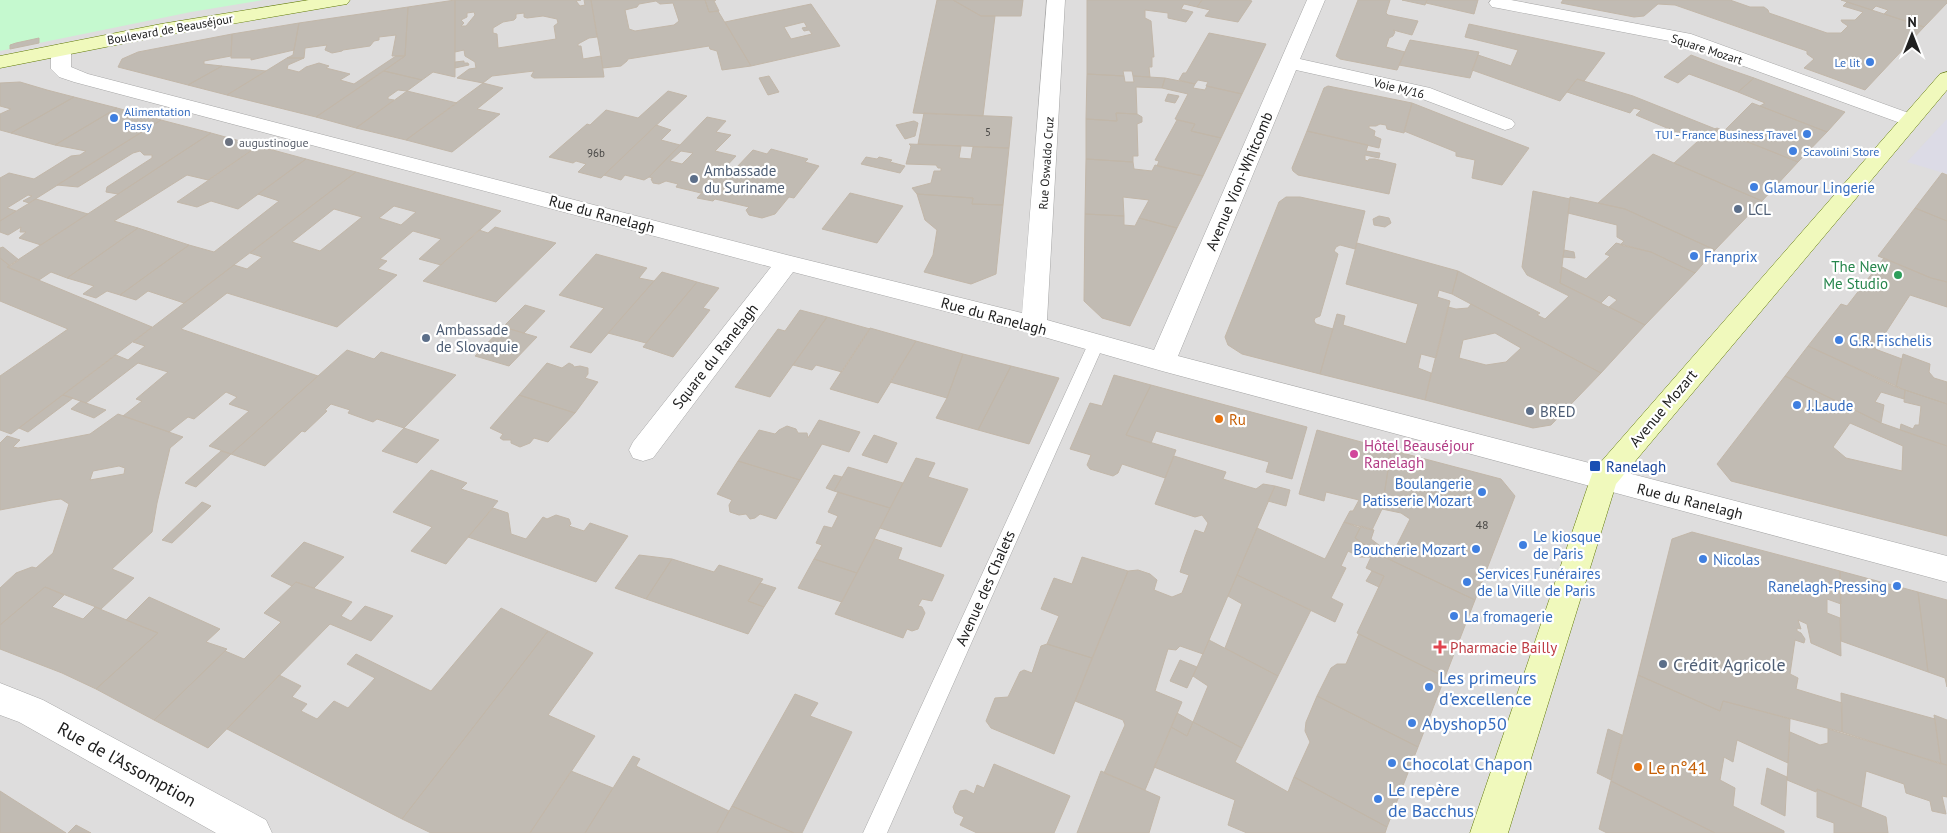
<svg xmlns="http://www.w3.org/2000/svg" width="1947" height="833" viewBox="0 0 1947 833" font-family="'PT Sans',sans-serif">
	<rect width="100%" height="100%" fill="#f1eee7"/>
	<path fill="#dedddd" d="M0,0H1947V833H0Z"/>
	<path fill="#c5f9cf" d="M0,0H263L191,12L0,51Z"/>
	<path fill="#dcdbe6" d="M1947,119V174L1907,162L1945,121Z"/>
	<path fill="#c1bbb3" stroke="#c2b7a9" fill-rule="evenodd" d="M455,0H581L576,1L580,6L585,5L584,0H591L597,37L589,38L578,44V46H581L583,59L601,56L604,77L534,78L531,76L534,71L492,76L483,83L457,78L469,69L476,68L475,62L465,56L464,50L455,52ZM474,12L475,15L466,26H461L464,23L461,20L467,17V13ZM524,13V17L527,18L543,16L557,19L558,23L554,26L556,39L498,48L497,34L493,33V28L503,22L514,20L516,18V14Z
		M455,0V77L433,72L422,80L384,71L405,56L408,7Z
		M591,0H705L709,12L718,11L751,66L722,70L717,51L710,49L709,46L628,59L627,61L621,66L603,68ZM656,1L660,4L673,3L679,21L674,25L635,31L629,29L625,10L637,7L639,4Z
		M705,0H716L714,1L719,11L709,12Z
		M937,0H953L981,16H995L983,116L913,113Z
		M953,0H1023L1021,16H981Z
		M1087,0H1202L1197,7L1184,4L1181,9L1193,12L1186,22L1168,18V13L1145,10V18L1151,21L1154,57H1152V67H1149L1150,77L1133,76L1132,71H1123L1124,76L1087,74Z
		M1202,0H1248L1252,1L1238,22L1205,16L1210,10L1197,7Z
		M1358,0H1390L1386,13L1388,15L1418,21L1412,35L1393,30L1395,32L1393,36L1389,38L1386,47L1405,52L1397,70L1340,59L1336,56Z
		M1402,0H1427L1425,5Z
		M1427,0H1478L1474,14L1426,3Z
		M1563,0H1730L1750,7H1764L1768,10L1769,13L1827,33H1841L1848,26L1842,22L1841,20H1855L1863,12L1843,6L1847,2L1924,27L1865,90L1804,68L1814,59L1807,54V51L1675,5L1658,4L1644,16L1634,17L1561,3Z
		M1841,0H1947V3L1924,27L1884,14L1888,10L1876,6L1872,10Z
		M811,4L840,46L751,66L725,22ZM804,22L807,27L802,28L804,31L809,30L812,34L791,39L784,27Z
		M408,7L405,56H392L396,35L379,37V40L374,41L370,46L343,50L342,51L332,53L325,50L327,45L305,48L304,58H287L293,55L299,23Z
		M299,23L294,50L251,60V58H231L232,34Z
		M1469,24L1483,27L1605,53L1584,81L1577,79L1560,101L1472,70L1478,55L1511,66L1518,50L1465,37Z
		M1209,33L1266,44L1242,94L1206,86L1208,82L1198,80L1195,84L1179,80L1183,73H1186Z
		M232,34L231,56L204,61V64L222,66L188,85L118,67L122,59L138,52Z
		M39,38V43L10,49V45L16,43Z
		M1410,40L1479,52L1470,78L1399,65Z
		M1691,55L1728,69L1754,78L1738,92L1689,74L1678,83L1664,77Z
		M396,56H405L316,117L227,95L287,58H304L288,65L287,69L299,72L306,67L319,63L329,66L326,68L350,74L340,80L354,84Z
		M464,61V63H468L469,65L455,68V62Z
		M222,66L266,71L227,95L188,85Z
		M384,71L422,80L407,91L398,90L388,97V99L394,100L356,128L316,117Z
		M1087,74L1124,76L1125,82H1134L1133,76L1165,78L1162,88L1136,87L1137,114L1116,113L1117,121L1086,119Z
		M769,76L779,92L768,95L759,78Z
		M1165,78L1195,84L1193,88L1205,90L1207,86L1242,94L1221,138L1191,131L1195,124L1175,119L1188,94L1162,88Z
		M1754,78L1794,93L1845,112L1827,132L1760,106L1765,103L1738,92Z
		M1577,79L1633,96L1798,162L1762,201L1674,163L1698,141L1636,115L1641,110L1634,108L1630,113L1567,92Z
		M20,82L47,90L74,97L11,133L0,130V114L11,109L0,106V83Z
		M483,83L503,88L477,109L500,114L452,152L406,140Z
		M1328,86L1412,103L1404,133L1387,129L1386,125L1380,124L1376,126H1369V128L1375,131L1374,136L1381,139L1379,148L1307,131L1324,88Z
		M407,91L457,103L406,140L356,128Z
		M668,91L687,96L601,178L578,172L586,164L576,161L573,163L549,157L587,124L590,125L606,110L638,118Z
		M1168,94L1179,96L1175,103L1165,101Z
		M74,97L117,108L55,145L11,133Z
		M1412,103L1463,123L1529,148L1502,185L1472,178L1475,160L1456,156V152L1404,131Z
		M1752,103L1760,106L1827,132L1798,162L1715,129L1717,128L1724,131Z
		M117,108L161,120L29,203L23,201L32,196L28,195L7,208L16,211L0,221V178L9,173L34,179L71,156L80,155L86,151L55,145Z
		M924,113L1012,117L1009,148L918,144Z
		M1116,113L1137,114L1142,117V122L1137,124L1138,156H1133V162L1086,159V119L1117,121Z
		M707,117L726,121L716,132L731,135L715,151L736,156L701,193L676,187L678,184L666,181L659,184L653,183L651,179L653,178L649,177ZM681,151L693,153L682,164L670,161Z
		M161,120L211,133L118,194L106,192L107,187L152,158V155H144L140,151L133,153L78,187L57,185Z
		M1177,120L1195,124L1191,131L1221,138L1203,176L1157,166L1159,161L1155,160Z
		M914,121L918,123L915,136L905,139L896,125Z
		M656,125L671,130L661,140L680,145L649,177L644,180L625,175L621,180L604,175Z
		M1307,131L1368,145L1366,151L1380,153L1379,158L1365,155V160L1368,161L1369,159H1375L1396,164L1389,194L1298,175L1293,171L1292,168Z
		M211,133L258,146L208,180L187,175L114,221L138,228L67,278L51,272L39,280L7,267Z
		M909,144L961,146L959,158L971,159L973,147L1009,148L1003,205L972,204L973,198L917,194L912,188L931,183L934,171H941V168H938L936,165L906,164L911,146Z
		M258,146L306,159L238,209L211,201L197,207L177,202Z
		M771,149L808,159L805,162L819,166L794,198L789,197L775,214L762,218L749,215L746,210L749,207L715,199L713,201L697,198L727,166L736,168L753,150L767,154Z
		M1653,154L1674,163L1762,201L1715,250L1625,209L1598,203Z
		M866,157L877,159L879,157L892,160L890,162L905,166L900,173L861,164Z
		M306,159L356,172L184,303L148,291L136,300L120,295L189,245L214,252L279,201L258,194Z
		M1086,159L1133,162L1134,169L1152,171L1155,165L1203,176L1177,228L1139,218L1149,200L1123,197L1124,216L1085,214Z
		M356,172L501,211L441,265L419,259L441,239L413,231L380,259L387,261L378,269L397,275L337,327L227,293L181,329L318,376L231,454L209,446L249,411L229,404L237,397L226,392L194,419L188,417L169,432L123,416L142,401L136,399L168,372L138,363L86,403L63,395L116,355L128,360L145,346L133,342L234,265L247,269L262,257L250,253ZM394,206L416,212L401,225L379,218ZM334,209L362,217L320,251L292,242Z
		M1942,173L1947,175V221L1915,208Z
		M1533,191L1570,199L1560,283L1645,325L1601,373L1452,294L1458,271L1540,313L1537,315L1545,319L1569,296L1527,275L1522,267Z
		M850,193L903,206L877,243L822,229Z
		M917,194L973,198L972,204L1003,205L996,274L971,284L924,272L933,255L937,230L925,220Z
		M1286,197H1300L1365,211L1355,249L1340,245L1336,247L1334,251L1338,254L1320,316L1315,318L1314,321L1316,324L1333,329L1320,374L1242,354L1228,345L1225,337L1279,202Z
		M1570,197L1625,209L1715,250L1695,273L1651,252L1620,245L1624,241L1617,237V225L1568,213Z
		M36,199L88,214L41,245L19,238L26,232H20L21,227L8,235L0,232V221Z
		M1915,208L1947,221V282L1931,278L1878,256Z
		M1085,214L1124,216V225L1135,226L1139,218L1177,228L1130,326L1102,318L1084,301Z
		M1379,216L1389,218L1391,223L1385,227L1374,225L1373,219Z
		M495,227L556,243L496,302L423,281L479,230L488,233Z
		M138,228L189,245L120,295L107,291L96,298L83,294L94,286L67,278Z
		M1357,243L1458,271L1452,294L1439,290L1437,297L1450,301L1436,358L1421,354L1418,368L1431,373L1425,400L1320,374L1337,314L1345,316L1343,325L1406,344L1418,304L1346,284Z
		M1616,243L1651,252L1695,273L1645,325L1609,307L1617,300L1609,295L1601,303L1560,283L1562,267L1586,279L1610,256L1605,254Z
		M3,247L19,260L10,266L0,258V248Z
		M1564,250L1574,252L1575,258L1563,257Z
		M596,254L647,268L639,278L654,281L591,353L570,347L604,308L559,295Z
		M0,258L10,266L7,267L152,327L11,434L0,430V376L68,329L0,301Z
		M1884,258L1931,278L1947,282V307L1910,295L1875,349L1902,359L1896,387L1808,346L1841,304L1847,306Z
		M662,272L697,282L646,343L608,333Z
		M697,282L719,288L703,308L710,310L673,357L643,347Z
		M1471,304L1601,373L1551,425L1533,428L1425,400L1448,307L1456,309L1468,308ZM1495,333L1521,348L1506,362L1486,365L1459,358L1463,340Z
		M525,305L545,311L524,333L503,327Z
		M800,310L827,317L770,397L735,387L778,329L785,331Z
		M827,317L870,329L842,372L816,365L812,370L793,365Z
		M503,327L537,337L509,366L475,356Z
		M870,328L916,341L878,403L830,389Z
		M916,341L963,354L947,398L890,382Z
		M1808,346L1905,390L1904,399L1881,392L1875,402L1884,405L1881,423L1785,376Z
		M347,350L374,359L381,352L456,375L404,428L377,419L373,422L348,413L350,410L331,404L325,410L327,411L305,432L302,431L265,466L231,454Z
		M963,354L1011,366L978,430L936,418L947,398Z
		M1903,354L1930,364L1929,372L1934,378L1947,382V404L1896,387Z
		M547,363L562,368L569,363L573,365L574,367L580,366L588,368V374L585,378L598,382L575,413L519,395Z
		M1011,366L1059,378L1029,444L978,430Z
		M1114,375L1151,385L1126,435L1176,450L1165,478L1122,464L1118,473L1113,476L1090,469L1087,465L1091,455L1070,449L1090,403L1102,406Z
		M1785,376L1881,423L1947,446V536L1731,481L1717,464ZM1850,423L1903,446L1902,471L1846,458L1833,447Z
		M1151,385L1307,427L1292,479L1266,472L1269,462L1211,446L1156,431L1151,443L1126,435Z
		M1905,390L1947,404V446L1900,430L1901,424L1913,429L1915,425H1919L1921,406L1904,402Z
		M63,395L73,398L28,432L19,428Z
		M519,395L575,413L548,442L534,438L530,443L520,447L511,443V440H503L500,438L503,434L490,428Z
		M81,401L86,403L106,410L94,418L71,409Z
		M118,414L183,437L170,448L157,503L152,532L112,569L134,578L101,609L45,587L0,625V588L16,573L32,567L36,568L53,553L69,504L61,499L52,500L0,510V443L7,436L20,440L13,447L18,448L90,434ZM119,466L125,468L124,474L90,480L93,471Z
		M819,420L860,432L849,452L822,444L800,480L738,461L759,430L775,434L779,430L787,426L796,429L798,433H807L808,438Z
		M404,428L439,440L417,463L382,451Z
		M1317,430L1391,450L1382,509L1372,530L1344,522L1350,511H1353L1359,500L1326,492L1324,501L1299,494Z
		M874,435L897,443L887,463L862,455Z
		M1391,450L1501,479L1515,496L1475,600L1380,555L1355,538L1361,526L1374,530L1371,539L1392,555L1410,519L1401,513L1382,509Z
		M221,451L231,454L196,487L185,483Z
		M1174,456L1226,472L1223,479L1256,489L1263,484L1275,486L1203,654L1180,646L1176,650L1168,649L1155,691L1182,702L1145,790L1104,773L1125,725L1123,720L1075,701L1128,571L1138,570L1150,574L1157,580L1154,590L1172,597L1182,593L1189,575L1180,572L1185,557L1195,530L1204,533L1208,523L1202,515L1195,517L1155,504Z
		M916,458L935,463L928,477L968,489L941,547L880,528Z
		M738,461L800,480L776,519L760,514L755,518L750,519L746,514L739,515L730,512L729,505L732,500L717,494Z
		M848,467L903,483L890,508L834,491Z
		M431,470L467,483L461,489L498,501L446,564L411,551L432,527L393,512Z
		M834,475L842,477L834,491L826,488Z
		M1275,486L1290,490L1286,506L1268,501Z
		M838,492L890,508L857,573L814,559L822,545L816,543L824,526L832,528L838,516L828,512Z
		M202,502L211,506L172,543L162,540Z
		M493,508L508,513L511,534L526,539L543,517L547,519L556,515L569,519L571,524L569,526L584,531L590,523L628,536L596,582L468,537Z
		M1344,522L1360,528L1355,538L1380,555L1475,600L1445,677L1357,633L1384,576L1366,568L1371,557H1360L1348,551L1341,566L1346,568L1331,598L1343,604L1335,622L1237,575L1257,528L1325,559Z
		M1692,532L1840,571L1841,604L1827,599V613L1840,618L1841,656L1811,643L1807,624L1798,620L1801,629L1797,628V631L1801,633L1805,639L1804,643L1795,640L1790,674L1798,678L1796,689L1842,703V732L1723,701L1720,711L1638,675L1672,539Z
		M875,539L902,548L898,559L944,575L932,601L922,599L918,606L922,607L925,613L918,629L912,631L907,629L903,638L835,614Z
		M304,542L344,557L314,588L296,582L292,586L271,576Z
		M639,555L672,559L646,599L615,588Z
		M1082,557L1128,571L1092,658L1047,644L1059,616L1041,609L1054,578L1072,584Z
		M672,559L714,572L719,565L763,579L748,601L764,607L748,634L646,599Z
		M814,559L857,573L842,602L798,588Z
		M1372,571L1384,576L1379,587L1366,581Z
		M1840,571L1918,592L1928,672L1841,641Z
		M1237,575L1311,610L1278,676L1225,648L1242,604L1228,596Z
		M296,582L352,602L341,616L351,621L365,606L393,616L371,641L330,624L208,748L154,720L225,651L244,659L281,622L264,613Z
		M760,583L776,588L764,607L748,601Z
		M45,587L64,595L52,607L83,619L95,607L158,633L96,689L62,673L0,649V625Z
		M1918,592L1947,600V687L1945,678L1928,672Z
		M149,597L220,629L206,642L227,649L154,720L96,689L158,633L126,620Z
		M501,608L548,631L402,819L227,729L279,675L301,686L292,697L307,704L301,711L317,719L334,701L348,708L375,678L347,664L356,654L431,691Z
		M548,631L593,653L548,715L595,736L530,833H431L402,819Z
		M1359,634L1445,677L1418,747L1317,696L1331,668L1337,664H1346Z
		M1209,640L1278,676L1242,748L1193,722L1208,686L1193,676Z
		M1047,644L1092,658L1054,754L991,728L986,721L995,698L1008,697L1020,672L1024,670L1032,673L1041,646Z
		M1180,660L1197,667L1187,688L1170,681Z
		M1638,675L1720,711L1723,701L1790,719L1788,763L1737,740L1733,762L1724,757L1720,780L1735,788L1733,806L1784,831V833H1715L1611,781Z
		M1841,693L1935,719L1941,764L1842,732Z
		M795,694L818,703L810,716L852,732L802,833H794L732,806Z
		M1317,696L1418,747L1387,827L1294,777L1310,742L1305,731L1306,722Z
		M1177,713L1193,722L1187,736L1171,727Z
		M1934,715L1947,720V765L1941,764Z
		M1193,722L1242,748L1235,762L1288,792L1294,777L1387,827L1385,833H1247L1228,825L1235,800L1154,767L1171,727L1187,736Z
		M1608,729L1622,735L1611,780L1597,773Z
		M1828,729L1947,765V797L1942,796L1946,814L1932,811L1930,801L1906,793L1904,784L1866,771L1861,807L1817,789L1816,792L1787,780L1790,732L1820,745L1828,743Z
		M633,756L640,759L636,766L729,811L717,833H585Z
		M994,764L1070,796L1054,833H977L960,825L964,817L955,813L953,807L960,791L966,790L974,794L977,785L984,788Z
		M1767,768L1787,777L1785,816L1761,804Z
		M571,771L613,788L585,833H530Z
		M1101,771L1160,797L1149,833H1077Z
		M1611,781L1715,833H1607L1599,829Z
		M1817,789L1886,817L1888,833H1834V823L1817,817Z
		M0,791L14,800L66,833H0Z
		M732,806L794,833H717Z
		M76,825L91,833H68Z"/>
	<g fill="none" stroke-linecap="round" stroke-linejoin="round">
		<defs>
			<path id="lane" d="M1096,338L1102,340L1104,344L887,833H863L1088,344L1090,340Z"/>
			<path id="street" d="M1047,0H1065L1047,320L1154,350L1307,0H1325L1300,59L1430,88L1512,120L1515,124L1512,128L1505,130L1417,97L1296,70L1178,356L1947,556V582L1162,371L1030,333L793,272L653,458L643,461L633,458L629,450L633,442L771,267L74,82L59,77L51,69V50L54,46L61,44L68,46L71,50V67L88,74L787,255L1022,313Z
				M1491,0H1511L1691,34L1917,116L1920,120L1917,124L1910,126L1903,124L1680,43L1498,8L1492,7L1489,3Z
				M0,683L43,700L266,820L272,833H216L19,722L0,715Z"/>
			<path id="secondary" d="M309,0H350L347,4L341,5L161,36L0,68V56L161,24Z
				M1947,72V90L1616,484L1508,833H1470L1593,471L1940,74Z"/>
		</defs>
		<use href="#lane" stroke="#a7a7a7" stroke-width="1"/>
		<use href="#street" stroke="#a7a7a7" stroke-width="1"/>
		<use href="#secondary" stroke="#607906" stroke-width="1"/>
		<use href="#lane" fill="#fff" fill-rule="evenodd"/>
		<use href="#street" fill="#fff" fill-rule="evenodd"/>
		<use href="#secondary" fill="#f0f9bc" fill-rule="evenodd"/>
	</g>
	<g fill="#3f7fe0" stroke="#fff" stroke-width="2">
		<circle cx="1870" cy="62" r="5"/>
		<circle cx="114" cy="118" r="5"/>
		<circle cx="1807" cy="134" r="5"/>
		<circle cx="1793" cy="151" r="5"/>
		<circle cx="1754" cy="187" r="5"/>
		<circle cx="1694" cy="256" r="5"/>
		<circle cx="1839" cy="340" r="5"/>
		<circle cx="1797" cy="405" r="5"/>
		<circle cx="1482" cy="492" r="5"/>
		<circle cx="1523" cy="545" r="5"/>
		<circle cx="1476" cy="549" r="5"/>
		<circle cx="1703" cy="559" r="5"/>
		<circle cx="1467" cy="582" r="5"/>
		<circle cx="1897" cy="586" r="5"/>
		<circle cx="1454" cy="616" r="5"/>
		<circle cx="1429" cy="687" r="5"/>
		<circle cx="1412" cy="723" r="5"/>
		<circle cx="1392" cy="763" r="5"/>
		<circle cx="1378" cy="799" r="5"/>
	</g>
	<circle fill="#6b7280" stroke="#fff" stroke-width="2" cx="229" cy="142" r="5"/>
	<g fill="#5c6f8a" stroke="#fff" stroke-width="2">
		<circle cx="694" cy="179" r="5"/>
		<circle cx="1738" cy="209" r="5"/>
		<circle cx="426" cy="338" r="5"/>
		<circle cx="1530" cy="411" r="5"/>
		<circle cx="1663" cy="664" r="5"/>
	</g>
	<circle fill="#2e9e5b" stroke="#fff" stroke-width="2" cx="1898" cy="275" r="5"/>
	<g fill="#e8710a" stroke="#fff" stroke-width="2">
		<circle cx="1219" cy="419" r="5"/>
		<circle cx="1638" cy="767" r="5"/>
	</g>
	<circle fill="#d1479c" stroke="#fff" stroke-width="2" cx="1354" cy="454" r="5"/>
	<rect fill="#1a4fb4" stroke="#fff" stroke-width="2" x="1589" y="460" width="12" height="12" rx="2.5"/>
	<path fill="#e0444e" stroke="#fff" stroke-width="2" d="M1437.5 639.5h5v5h5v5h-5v5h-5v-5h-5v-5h5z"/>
	<g text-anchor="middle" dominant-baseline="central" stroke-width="4.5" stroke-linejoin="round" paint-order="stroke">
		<g font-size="11" fill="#484745">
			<text x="988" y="132">5</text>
			<text x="596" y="153">96b</text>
		</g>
		<g font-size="12" fill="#202020" stroke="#fff">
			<text transform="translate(170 29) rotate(-10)">Boulevard de Beauséjour</text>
			<text transform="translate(1707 49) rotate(18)">Square Mozart</text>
			<text transform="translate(1399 88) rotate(14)">Voie M/16</text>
			<text transform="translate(1046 163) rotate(-86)">Rue Oswaldo Cruz</text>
		</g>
		<g font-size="12" fill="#366cbe" stroke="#fff" text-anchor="end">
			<text x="1860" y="62">Le lit</text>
			<text x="124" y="111" text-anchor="start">Alimentation<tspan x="124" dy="14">Passy</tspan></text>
			<text x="1797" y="134">TUI - France Business Travel</text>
			<text x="1803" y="151" text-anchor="start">Scavolini Store</text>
		</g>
		<g font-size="12" fill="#5b616d" stroke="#fff" text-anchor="start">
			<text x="239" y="142">augustinogue</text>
		</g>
		<g font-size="12" fill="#484745">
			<text x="1482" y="524">48</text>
		</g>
		<g font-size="15" fill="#4e5e75" stroke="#fff" text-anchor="start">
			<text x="704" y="170">Ambassade<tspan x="704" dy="17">du Suriname</tspan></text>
			<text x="1748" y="209">LCL</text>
			<text x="436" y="329">Ambassade<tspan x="436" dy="17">de Slovaquie</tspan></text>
			<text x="1540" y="411">BRED</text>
		</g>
		<g font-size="15" fill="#202020" stroke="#fff">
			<text transform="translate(1239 181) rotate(-67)">Avenue Vion-Whitcomb</text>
			<text transform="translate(602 214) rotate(15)">Rue du Ranelagh</text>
			<text transform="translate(994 316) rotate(15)">Rue du Ranelagh</text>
			<text transform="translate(715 356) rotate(-52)">Square du Ranelagh</text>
			<text transform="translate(1663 408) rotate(-50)">Avenue Mozart</text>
			<text transform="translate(1690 501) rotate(14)">Rue du Ranelagh</text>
			<text transform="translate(985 588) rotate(-66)">Avenue des Chalets</text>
		</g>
		<g font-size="15" fill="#366cbe" stroke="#fff" text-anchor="start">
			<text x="1764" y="187">Glamour Lingerie</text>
			<text x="1704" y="256">Franprix</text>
			<text x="1849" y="340">G.R. Fischelis</text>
			<text x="1807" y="405">J.Laude</text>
			<text x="1472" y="483" text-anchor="end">Boulangerie<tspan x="1472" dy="17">Patisserie Mozart</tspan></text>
			<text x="1533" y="536">Le kiosque<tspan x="1533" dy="17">de Paris</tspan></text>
			<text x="1466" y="549" text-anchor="end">Boucherie Mozart</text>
			<text x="1713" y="559">Nicolas</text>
			<text x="1477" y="573">Services Funéraires<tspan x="1477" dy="17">de la Ville de Paris</tspan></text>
			<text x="1887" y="586" text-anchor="end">Ranelagh-Pressing</text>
			<text x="1464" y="616">La fromagerie</text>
		</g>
		<g font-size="15" fill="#27864d" stroke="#fff" text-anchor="end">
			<text x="1888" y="266">The New<tspan x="1888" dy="17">Me Studio</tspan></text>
		</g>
		<g font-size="15" fill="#c56008" stroke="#fff" text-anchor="start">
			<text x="1229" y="419">Ru</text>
		</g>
		<g font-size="15" fill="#b23c85" stroke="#fff" text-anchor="start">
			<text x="1364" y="445">Hôtel Beauséjour<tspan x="1364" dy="17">Ranelagh</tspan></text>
		</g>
		<g font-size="15" fill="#164399" stroke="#fff" text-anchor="start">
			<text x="1606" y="466">Ranelagh</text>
		</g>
		<g font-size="15" fill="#be3a42" stroke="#fff" text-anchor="start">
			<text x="1450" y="647">Pharmacie Bailly</text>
		</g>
		<g font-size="18" fill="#4e5e75" stroke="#fff" text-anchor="start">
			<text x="1673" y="664">Crédit Agricole</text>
		</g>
		<g font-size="18" fill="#366cbe" stroke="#fff" text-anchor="start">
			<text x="1439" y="677">Les primeurs<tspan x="1439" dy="21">d'excellence</tspan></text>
			<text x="1422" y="723">Abyshop50</text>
			<text x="1402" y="763">Chocolat Chapon</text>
			<text x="1388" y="789">Le repère<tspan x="1388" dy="21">de Bacchus</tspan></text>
		</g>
		<g font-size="18" fill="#202020" stroke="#fff">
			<text transform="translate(127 764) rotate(29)">Rue de l'Assomption</text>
		</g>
		<g font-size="18" fill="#c56008" stroke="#fff" text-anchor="start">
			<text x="1648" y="767">Le n°41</text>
		</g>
	</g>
	<g transform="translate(1912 35)" stroke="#ffffff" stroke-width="4" paint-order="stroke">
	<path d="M0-4L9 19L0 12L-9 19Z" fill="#202020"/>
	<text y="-8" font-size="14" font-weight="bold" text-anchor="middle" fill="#202020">N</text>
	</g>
</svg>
